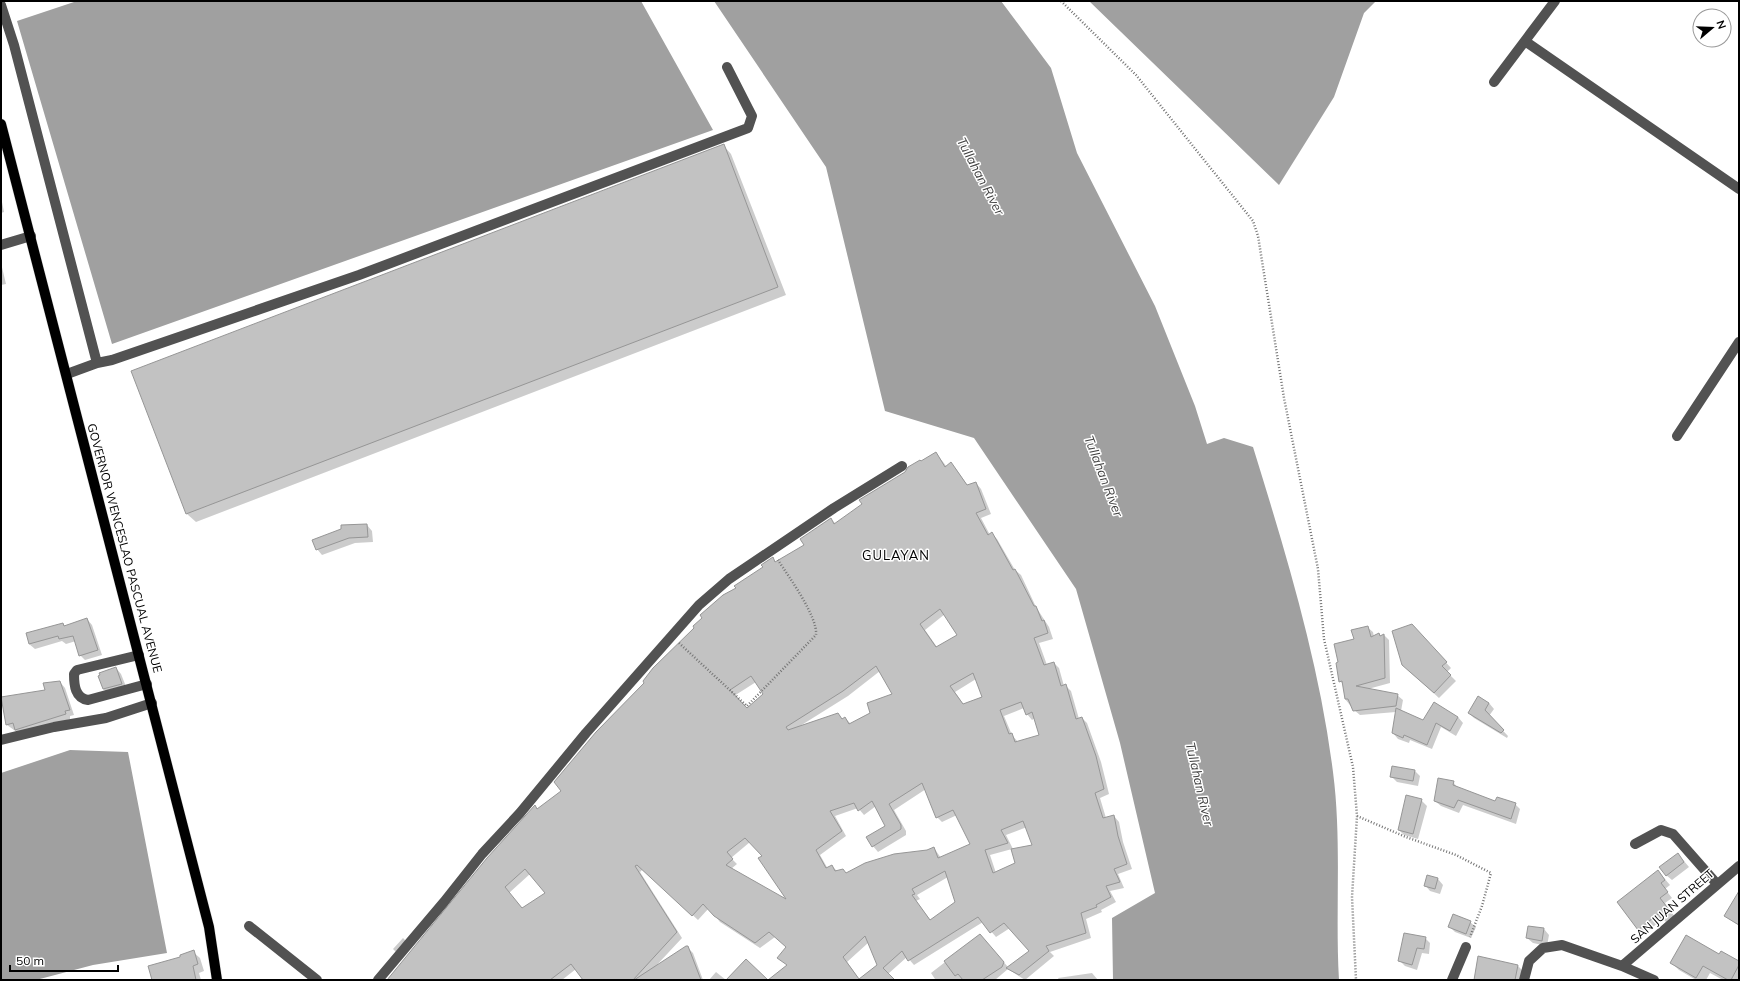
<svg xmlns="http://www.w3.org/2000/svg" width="1740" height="981" viewBox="0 0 1740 981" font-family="Mulish,sans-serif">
	<rect width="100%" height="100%" fill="#fff"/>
	<path fill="#a0a0a0" d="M77,1H641L713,130L112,344L17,21Z
		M714,1H1001L1051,68L1077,153L1155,306L1195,406L1207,444L1224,438L1253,447C1286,554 1319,661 1333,772C1342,841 1335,911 1339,980H1113L1112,918L1155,893L1120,743L1076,589L974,438L885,411L826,167Z
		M1089,1H1376L1364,13L1334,97L1279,185Z
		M70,750L128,752L167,953L93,965L36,980H1V773Z"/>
	<path fill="#0003" fill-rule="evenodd" d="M723,145L731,154L786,295L196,522L187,514L133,372Z
		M1,197L4,212L1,213Z
		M1,263L6,284L1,285Z
		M936,453L947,467L951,464L956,469L968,486L976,483L981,489L991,514L981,518L990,535L992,534L997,539L1015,570L1021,575L1036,607L1049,627L1053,639L1039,643L1047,665L1054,663L1059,668L1064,686H1066L1071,691L1079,719L1082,718L1087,723L1101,762L1109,794L1100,798L1106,818L1114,816L1119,822L1123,842L1132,869L1118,874L1124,888L1110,891L1116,902L1101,910L1102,912L1086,919L1091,938L1050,952L1054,956L1025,980L1008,969L995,980H933L935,979L931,973L980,935L1008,967L1030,951L1010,928L996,937L983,922L914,965L907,957L888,974L892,980H772L788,965L787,947L775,937L760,948L720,922L709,908L698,920L643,869L640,872L682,938L654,968L688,948L693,953L703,980H584L576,969L562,980H387L535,806L539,810L562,791L737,588L764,567L773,559L776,563L805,545L831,519L836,524ZM945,614L959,635L937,647L925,630ZM880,671L894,695L871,713L851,724L845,718L842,719L837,714L800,726L848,696ZM976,679L983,698L964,705L955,692ZM756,682L765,694L748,710L734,696ZM1024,708L1027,714L1032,720L1035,718L1041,736L1018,742L1012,735L1004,716ZM926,789L937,817L942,822L957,815L972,844L941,858L934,848L847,874L837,871L832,866L828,869L820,855L846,836L835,816L858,808L864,815L876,806L886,826L873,846L878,852L906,835V831L894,810ZM1027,827L1033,846L1013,849L1006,835ZM750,842L763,856L789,902L731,869L737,864L731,858ZM1012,849L1016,863L996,873L990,855ZM530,874L546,893L523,909L509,893ZM948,877L957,902L931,921L916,901L920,899L917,895ZM868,943L878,965L860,980L847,962Z
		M367,525L372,531L373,542L355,543L322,555L317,549L342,530Z
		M87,619L92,625L102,655L85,660L80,655L76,641L66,644L62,641L35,649L29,644L63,624L66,627Z
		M1367,627L1373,632L1374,637L1384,635L1389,640L1390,683L1368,689L1397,695L1403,700L1401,711L1424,721L1458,717L1463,723L1456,736L1441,727L1432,749L1410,740L1409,743L1398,739L1393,733L1396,712L1360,715L1354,710L1345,699L1343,684L1340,681L1355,640Z
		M1417,631L1451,668L1447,672L1456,681L1439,698L1408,670Z
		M116,668L121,674L127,689L109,694L103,689Z
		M60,682L65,688L74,715L70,716V719L21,735L7,725L1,698L46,691Z
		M1489,703L1494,709L1489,716L1508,736L1507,738L1474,718L1469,713Z
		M1415,771L1420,776L1418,786L1397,782L1391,776Z
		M1453,782L1458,788L1496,803L1515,804L1520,809L1516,824L1463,805L1459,813L1441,806L1435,801Z
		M1421,800L1427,806L1418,839L1404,835L1399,830Z
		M1678,854L1689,867L1672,880L1666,875Z
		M1658,871L1670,885L1665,889L1672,898L1665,903L1675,917L1667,923L1663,919L1644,934L1639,929Z
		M1428,876L1438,879L1443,885L1440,894L1430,891L1425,885Z
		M1739,900V926L1725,916Z
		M1470,922L1476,927L1471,938L1455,932L1450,927Z
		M1544,929L1549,935L1547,946L1533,943L1527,938Z
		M403,938L409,944L400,956L393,949Z
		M1425,938L1430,943L1429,954L1422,953L1417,970L1405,966L1399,960Z
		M193,952L200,958L204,971L199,973L201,980H153L181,958Z
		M1720,956L1739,962V980H1723L1710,973L1706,980H1696L1679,970L1672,963Z
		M1479,957L1518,966L1524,972L1523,980H1475Z
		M716,972L726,980H709Z
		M1092,973L1098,980H1059L1058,978Z"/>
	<path fill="#c2c2c2" stroke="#969696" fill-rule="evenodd" d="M724,144L778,287L186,514L131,371Z
		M936,452L945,467L951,462L967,485L976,482L986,509L976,513L988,535L992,532L1013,570L1015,569L1034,606H1036L1042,621L1044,620L1048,633L1034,638L1044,665L1054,662L1061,686L1066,684L1076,719L1082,717L1096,756L1104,789L1095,793L1103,818L1114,815L1118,836L1127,864L1114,869L1120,882L1106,886L1111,897L1096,905L1097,907L1081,913L1086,933L1046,946L1049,951L1019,975L1006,968L1029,951L1004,923L990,933L978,917L908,961L902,951L883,968L895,980H768L787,965L777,958L786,947L769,932L755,943L714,916L703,904L692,916L637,865L635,866L677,932L633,980H583L571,964L550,980H387L487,858L535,805L537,809L561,791L554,782L596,732L644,683L643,681L653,668L694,628L693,626L702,618L700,615L723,595L736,588L734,586L763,567L761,565L773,557L775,562L804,545L800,539L831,518L834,524L862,504L859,500L905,472L908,467L920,460L921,461ZM940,609L957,635L936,647L920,624ZM876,666L892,694L867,703L870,713L849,724L845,717L842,719L838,713L788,730L786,727L843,691ZM973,673L982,697L963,704L950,686ZM751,676L763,694L747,708L730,690ZM1021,702L1026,715L1032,712L1039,735L1015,742L1012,733L1009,734L1000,710ZM922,783L936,818L953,810L970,844L938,858L934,847L927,850L894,854L865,863L846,873L843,869L835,871L832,865L826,868L816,850L842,831L830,811L854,803L858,811L872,801L885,826L866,837L872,847L901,829V825L889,804ZM1023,821L1032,845L1011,849L1015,863L993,873L985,850L1008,843L1001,830ZM745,838L762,856L758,858L786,899L726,865L733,859L727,852ZM525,869L545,893L522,908L505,887ZM945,871L955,902L930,920L912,895L915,894L912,889ZM865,936L877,965L859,979L843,957Z
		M367,524L368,537L349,538L316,550L312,540L341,529V525Z
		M87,618L98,650L79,656L73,636L59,639L58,636L29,644L26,633L63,623L64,626Z
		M1412,624L1447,662L1442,666L1451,675L1434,693L1402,665L1392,631Z
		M1368,626L1371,637L1379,633L1380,636L1384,634L1385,678L1356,686L1398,694L1396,706L1353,711L1348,699H1345L1342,681L1339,682L1336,663L1338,662L1334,644L1354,639L1351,630Z
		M116,667L122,684L103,689L98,676L100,675L99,673Z
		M60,681L70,710L65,711L66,714L15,730L13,723L6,725L1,697L45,690L43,683Z
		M1478,696L1489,703L1485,710L1504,730L1501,733L1468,713Z
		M1434,702L1458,717L1450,731L1436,723L1427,745L1404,735L1403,738L1392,733L1396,708L1423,720Z
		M1392,766L1415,770L1413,781L1390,777Z
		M1438,778L1454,781L1453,785L1495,801L1497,797L1516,803L1511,819L1458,800L1454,808L1434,801Z
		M1406,795L1422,799L1413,834L1398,830Z
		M1678,853L1684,862L1666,876L1659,867Z
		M1658,870L1665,880L1661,883L1668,892L1660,898L1670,911L1661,918L1658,914L1638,930L1617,902Z
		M1427,875L1438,878L1435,889L1424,886Z
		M1739,891V925L1724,916Z
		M1453,914L1471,921L1466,934L1448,927Z
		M1528,926L1544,928L1542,941L1526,938Z
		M1404,933L1426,937L1424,949L1417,948L1412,965L1398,961Z
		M980,934L1004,962L1002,967L982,980H963L958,974L955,976L944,961Z
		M1686,935L1719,954L1721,951L1739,961V965L1731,980H1728L1703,966L1696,978L1670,963Z
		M686,946H688L701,980H634Z
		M194,950L198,964L193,966L196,980H152L148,966L180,957V955Z
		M1478,956L1518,965L1515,980H1474Z
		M746,959L768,980H726Z"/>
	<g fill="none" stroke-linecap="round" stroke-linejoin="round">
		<defs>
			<path id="major" d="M1,124L209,927L217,980"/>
		</defs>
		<use href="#major" stroke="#dbdbdb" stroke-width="11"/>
		<path stroke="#747474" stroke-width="2.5" stroke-dasharray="1 2" stroke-linecap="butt" d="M1061,1L1136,75L1253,221L1258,236L1284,398L1318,569L1324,639L1353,767L1357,816L1352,897L1356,980
			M679,643L747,706L816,635C818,617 789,577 778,560
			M1357,816L1406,837L1456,855L1491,873L1482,906L1470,937"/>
		<path stroke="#525252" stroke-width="10" d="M1,5L14,45L97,363L112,360L359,275L748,128L752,116L727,67
			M1525,41L1739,189
			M1494,82L1555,1
			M1,245L31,236
			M67,374L97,363
			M1677,436L1739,342
			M139,655L77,670L74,674C74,685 75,698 88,700L147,684
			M1,740L54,727L106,718L152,703
			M1635,844L1661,830L1673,834L1717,884
			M249,926L317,980
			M1622,966L1739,866
			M378,980L444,902L482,854L520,813L586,733L699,605L729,579L834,508L902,466
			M1452,980L1466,947
			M1524,980L1529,961L1543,948L1562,945L1622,966L1654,980"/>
		<use href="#major" stroke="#000" stroke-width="10"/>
	</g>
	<g text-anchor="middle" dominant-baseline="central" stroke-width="3" stroke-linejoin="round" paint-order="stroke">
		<g font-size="12" fill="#000" stroke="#fff">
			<text transform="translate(125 548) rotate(75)">GOVERNOR WENCESLAO PASCUAL AVENUE</text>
			<text transform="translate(1672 906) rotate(-41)">SAN JUAN STREET</text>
		</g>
		<g font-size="13" font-style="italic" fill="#414141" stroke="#fff">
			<text transform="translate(981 176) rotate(62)">Tullahan River</text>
			<text transform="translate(1104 476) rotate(69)">Tullahan River</text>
			<text transform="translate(1200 784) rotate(77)">Tullahan River</text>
		</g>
		<g font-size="13" letter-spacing="1" fill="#000" stroke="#fff">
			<text x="896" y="555">GULAYAN</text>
		</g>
	</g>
	<rect width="1740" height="981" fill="none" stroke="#000000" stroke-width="4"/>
	<g transform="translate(1712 28) rotate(71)"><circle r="19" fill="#ffffff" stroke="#999999"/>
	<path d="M0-3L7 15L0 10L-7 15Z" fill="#000000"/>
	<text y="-6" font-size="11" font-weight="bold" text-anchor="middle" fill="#000000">N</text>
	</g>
	<path d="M10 965v6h108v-6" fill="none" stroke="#000000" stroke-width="2"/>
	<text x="16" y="965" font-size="12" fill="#000000" stroke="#ffffff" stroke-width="3" paint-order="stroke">50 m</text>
</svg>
